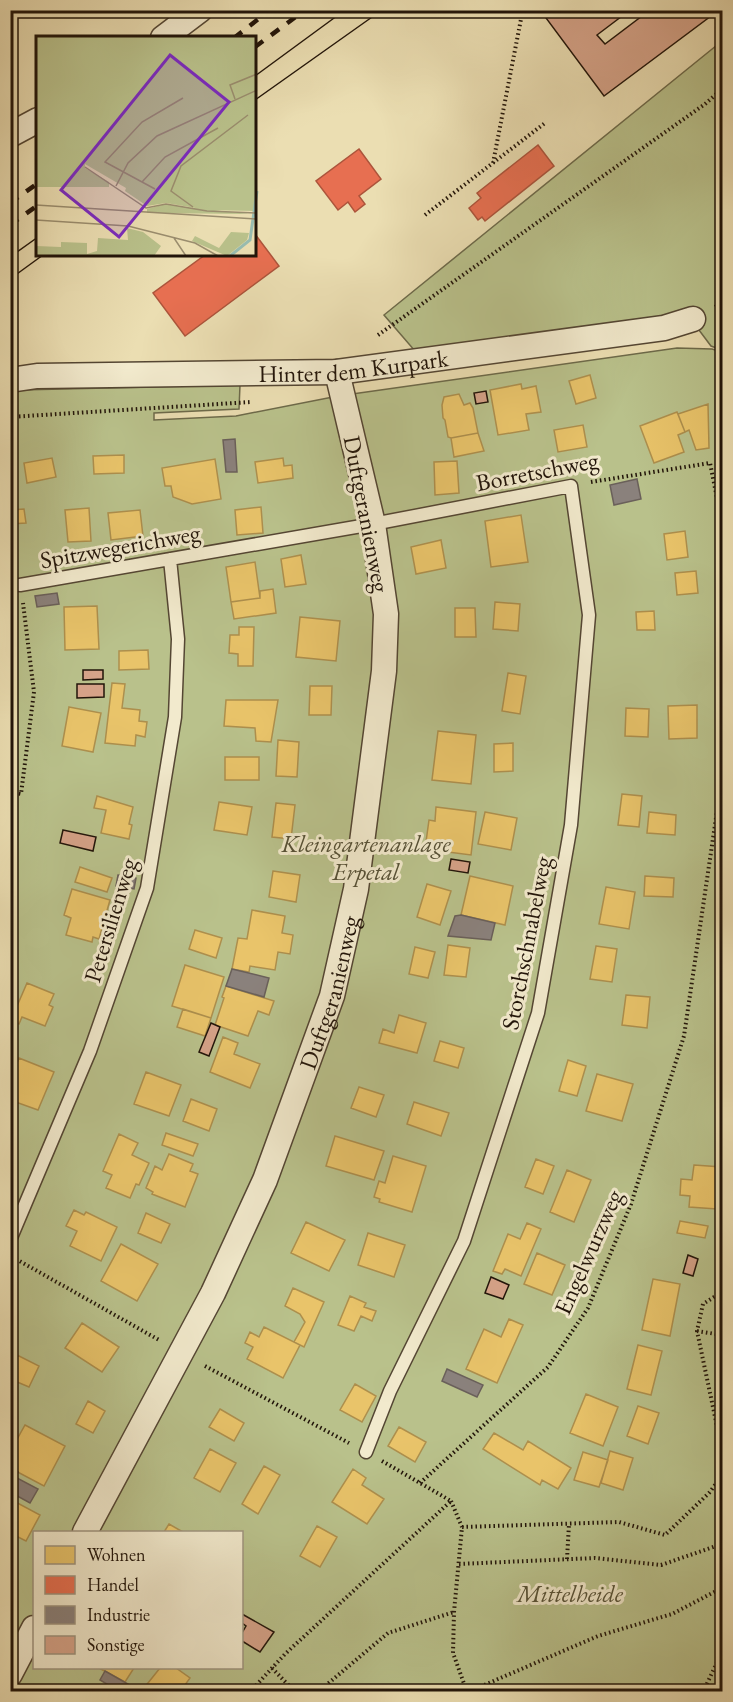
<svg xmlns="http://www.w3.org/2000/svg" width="733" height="1702" viewBox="0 0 733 1702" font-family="'EB Garamond',serif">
	<rect width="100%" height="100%" fill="#ebdeb2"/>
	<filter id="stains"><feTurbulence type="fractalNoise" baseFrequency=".00333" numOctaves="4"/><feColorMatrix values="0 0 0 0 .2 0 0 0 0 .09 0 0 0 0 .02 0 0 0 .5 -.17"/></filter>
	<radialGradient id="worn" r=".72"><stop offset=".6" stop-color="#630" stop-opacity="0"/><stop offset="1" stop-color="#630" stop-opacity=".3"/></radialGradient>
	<path fill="#b9c18b" stroke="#6d6a4a" stroke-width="1.5" fill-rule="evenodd" d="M722,41V350L711,346L687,314L415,351L384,315Z
		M677,348L712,349L722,352V1691L11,1692V393L19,390L240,385L239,409L154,413V420L236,416L338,396ZM34,1532H242V1668H34Z"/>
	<path fill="#e9c46a" stroke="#ad8f4d" stroke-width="1.5" d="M590,375L596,398L576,404L569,381Z
		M521,384L522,389L536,386L541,412L526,414L529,430L498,435L490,390Z
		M459,394L464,405L470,403L473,408L478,433L451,438L448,437L445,420L443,418L442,405L444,397Z
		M708,404L709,448L696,450L689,430L685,432L678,414Z
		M677,412L685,432L678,435L684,452L654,463L640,426Z
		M583,425L587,447L558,452L554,430Z
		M478,433L484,451L454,457L451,438Z
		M124,455V473L94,474L93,456Z
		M52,458L56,477L27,483L24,463Z
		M283,458L284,466L292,465L293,478L258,483L255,462Z
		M215,459L221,499L192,504L173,497L171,486H165L162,468Z
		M457,461L459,493L435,495L434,462Z
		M261,507L263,533L237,535L235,510Z
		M89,508L91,541L68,542L65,510Z
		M24,509L26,523L10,524V510Z
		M140,510L143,536L111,540L108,513Z
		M521,515L528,562L491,567L485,521Z
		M685,531L688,557L667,560L664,534Z
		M441,540L446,568L416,574L411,547Z
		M301,555L306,584L285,587L281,559Z
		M255,562L260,598L231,602L226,567Z
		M696,571L698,593L677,595L675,573Z
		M273,589L276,613L234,619L231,602L260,598V591Z
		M495,602L520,604L518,631L493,629Z
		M97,606L99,649L65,650L64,607Z
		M455,608H475L476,637H455Z
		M654,611L655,630H637L636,612Z
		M300,617L340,621L336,661L296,657Z
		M239,627H254L253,666H238V654L229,653L230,635H239Z
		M148,650L149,669L119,670V651Z
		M508,673L526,676L520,714L502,711Z
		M112,683L125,684L122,708L140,710L139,721L147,722L145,737L136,735L135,746L105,743Z
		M310,686H332L331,715H309Z
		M226,700H278L271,742L256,741L255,728L224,726Z
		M697,705V738L669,739L668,706Z
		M69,707L101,713L93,752L62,746Z
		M626,708L649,709L648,737L625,736Z
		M438,731L476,735L471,784L432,780Z
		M278,740L299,742L297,777L276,776Z
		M513,743V771L494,772V744Z
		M225,757H259V780H225Z
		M622,794L642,796L639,827L618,825Z
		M97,796L133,807L129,824L132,825L129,839L101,833L106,810L94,808Z
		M219,802L252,807L247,835L214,830Z
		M276,803L295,805L291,839L272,837Z
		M436,807L476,812L471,855L425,849L429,820L435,821Z
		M485,812L517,818L511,850L478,844Z
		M649,812L676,815L675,835L647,833Z
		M80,867L112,878L107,892L75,882Z
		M273,871L300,875L296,902L269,897Z
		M470,876L513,886L505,925L461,915Z
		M645,876L674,878L673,897L644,896Z
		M427,884L451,891L440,925L417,917Z
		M606,887L635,892L629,929L599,924Z
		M72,889L110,900L99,939L93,937L92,942L66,935L71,918L64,915Z
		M252,910L285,916L282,933L293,935L290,954L278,952L275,970L250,966L249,972L232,969L238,938L247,939Z
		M195,930L222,938L216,958L189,949Z
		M448,945L470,948L466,977L444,975Z
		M596,946L617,949L612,982L590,979Z
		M415,947L435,952L428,978L409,974Z
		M185,965L224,977L211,1018L172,1006Z
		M27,983L54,994L49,1005L53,1007L45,1026L22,1017L19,1024L11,1020Z
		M226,986L274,1001L269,1015L258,1011L248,1036L215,1025L224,998L222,997Z
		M626,995L650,997L647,1028L622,1025Z
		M183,1009L211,1018L205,1036L177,1027Z
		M399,1015L426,1023L417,1053L379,1043L383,1029L394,1033Z
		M223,1037L238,1043L234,1054L260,1064L250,1088L210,1072Z
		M440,1041L464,1048L458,1068L434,1061Z
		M19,1058L54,1072L38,1110L10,1100V1079Z
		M568,1060L586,1066L577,1096L559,1091Z
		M146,1072L181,1085L169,1116L134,1104Z
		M597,1074L633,1084L622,1121L586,1111Z
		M359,1087L384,1095L376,1117L351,1108Z
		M191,1099L217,1109L209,1131L183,1121Z
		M414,1102L449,1113L441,1136L407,1124Z
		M166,1133L198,1144L193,1156L162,1145Z
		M119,1134L138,1143L132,1155L149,1163L139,1185L136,1184L130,1198L106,1188L112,1175L103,1171Z
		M335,1136L384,1151L374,1180L326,1166Z
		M169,1154L193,1164L190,1171L198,1174L185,1207L152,1194L153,1192L146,1188L155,1166L162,1170Z
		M393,1156L426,1166L412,1212L379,1202L380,1199L374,1197L379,1181L385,1183Z
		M536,1159L554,1166L543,1194L525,1187Z
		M694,1165L722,1167V1188H719L717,1209L689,1207L690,1196L680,1195L681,1179L692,1180Z
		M567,1170L591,1180L574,1222L550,1212Z
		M74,1210L84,1215L86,1212L117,1227L101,1261L70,1246L77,1231L66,1226Z
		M146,1213L170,1224L161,1243L138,1233Z
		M680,1221L708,1226L705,1238L677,1233Z
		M306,1222L345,1240L329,1271L291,1253Z
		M527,1223L541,1229L521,1276L505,1269L502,1274L493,1271L508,1234L520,1239Z
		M368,1233L405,1245L394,1277L358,1265Z
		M121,1244L158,1264L137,1301L101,1281Z
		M537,1253L565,1265L552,1295L524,1284Z
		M653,1279L680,1284L670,1336L642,1330Z
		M293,1288L324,1302L304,1347L294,1342L305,1322L300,1314L285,1306Z
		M350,1296L366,1303L364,1307L376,1311L372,1321L361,1316L354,1331L338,1325Z
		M509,1319L523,1325L497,1383L466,1369L484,1329L501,1337Z
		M82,1323L119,1347L102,1372L65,1348Z
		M264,1327L300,1345L283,1378L247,1359L253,1347L245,1343L250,1332L259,1337Z
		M638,1345L662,1351L651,1395L627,1389Z
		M17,1355L39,1366L29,1387L10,1379V1369Z
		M355,1384L376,1396L362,1422L340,1410Z
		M586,1394L618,1407L603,1446L570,1433Z
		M88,1401L105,1411L93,1433L76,1424Z
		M638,1406L659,1413L648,1444L627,1436Z
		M220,1409L244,1423L234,1441L209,1427Z
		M25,1425L65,1446L44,1486L10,1468V1452Z
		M399,1427L426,1442L415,1462L388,1446Z
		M494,1433L523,1450L528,1441L571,1468L558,1489L542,1480L540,1485L483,1449Z
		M210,1449L236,1463L220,1492L194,1478Z
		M610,1451L633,1458L623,1490L601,1483Z
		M583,1452L608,1460L599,1487L574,1480Z
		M264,1466L280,1475L258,1514L242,1504Z
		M353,1469L366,1478L362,1485L384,1499L367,1524L332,1502Z
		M10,1499L40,1515L26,1541L10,1533Z
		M169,1524L183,1532H164Z
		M317,1526L337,1537L320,1567L300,1556Z
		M99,1668H134L125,1682Z
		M160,1668H176L190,1678L180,1692H149L144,1688Z"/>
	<path fill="#e76f51" stroke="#ac543b" stroke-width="1.5" d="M538,145L554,166L485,221L482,217L478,220L469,208L481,198L477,193Z
		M359,149L381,179L359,196L365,204L355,212L348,202L338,210L316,181Z
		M255,234L279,266L185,336L153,293L205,255H255Z"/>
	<path fill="#8a817c" stroke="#6a605a" stroke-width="1.5" d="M235,439L237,472H226L223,440Z
		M637,479L641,499L614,505L610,485Z
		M57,593L59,604L37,607L35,596Z
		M10,766L17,767L15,781H10Z
		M118,875L136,878L134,889L116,886Z
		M461,915L495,923L491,940L448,936L455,916Z
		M232,969L269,978L264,997L226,986Z
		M447,1369L483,1385L477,1397L442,1381Z
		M10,1468L18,1472L15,1477L38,1489L30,1503L10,1492Z
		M105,1671L135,1688L133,1692H120L100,1680Z"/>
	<path fill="#d6a389" stroke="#211409" stroke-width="1.5" d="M556,10H630L597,35L605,44L650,10H719L604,96L546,18Z
		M486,391L488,402L476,404L474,393Z
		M83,670H103V679L83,680Z
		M77,684H104V697L77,698Z
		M63,830L96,837L93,851L60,843Z
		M451,859L470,862L468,873L449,870Z
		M211,1023L220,1027L209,1056L199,1052Z
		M688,1255L698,1259L693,1276L683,1273Z
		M491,1277L509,1285L503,1299L485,1293Z
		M242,1614L274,1632L260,1652L242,1641V1633L246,1626L242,1623Z"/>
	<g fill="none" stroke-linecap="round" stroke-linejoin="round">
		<defs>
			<path id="service" d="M20,585L373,524L571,486L589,615L571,825L538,1013L464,1241L390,1391L366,1452
				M10,1240L90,1051L147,888L175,717L178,639L170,559"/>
			<g id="minor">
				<path d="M163,38L200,10"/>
				<path d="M10,135L38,120"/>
				<path id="s1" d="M10,380L37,376L337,372L664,328L693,319"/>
				<path id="s2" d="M85,1532L213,1293L265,1180L332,996L356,889L384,671L386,614L373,524L337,372"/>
				<path d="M10,1674L34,1628"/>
			</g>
		</defs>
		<use href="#service" stroke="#544633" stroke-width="15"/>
		<use href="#minor" stroke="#544633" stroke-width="27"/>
		<path stroke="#211409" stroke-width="4" stroke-dasharray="1.5 3" stroke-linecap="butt" d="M493,163L522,14
			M425,215L545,123
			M715,307L722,303
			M378,335L705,104L722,89
			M10,417L251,402
			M591,482L710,463L722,523
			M10,792L21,794L34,692L23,603
			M16,1259L159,1340
			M722,1292L703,1304L697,1331L722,1450
			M697,1331L722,1335
			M205,1366L349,1443
			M382,1461L451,1501
			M420,1483L548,1367L588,1308L631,1204L684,1036L722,777
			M451,1501L462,1527L454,1612L453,1653L467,1692
			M462,1527L619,1522L665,1535L709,1493L722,1476
			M567,1559L569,1524
			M459,1564L595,1558L661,1565L722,1544
			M272,1668L295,1692
			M250,1692L285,1654L451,1501
			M318,1692L388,1633L454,1612
			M468,1692L598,1636L672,1614L722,1588
			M703,1692L722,1652"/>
		<use href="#service" stroke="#f2eacd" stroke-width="12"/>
		<use href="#minor" stroke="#f2eacd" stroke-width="24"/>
		<path stroke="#211409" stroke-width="1.5" d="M255,76L345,10
			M255,100L382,10
			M10,257L38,237
			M10,279L43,255"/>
		<path stroke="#211409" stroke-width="4.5" stroke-dasharray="10 10" stroke-linecap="butt" d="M234,38L270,10
			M255,47L305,10
			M10,203L38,183
			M10,225L38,205"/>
	</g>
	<g text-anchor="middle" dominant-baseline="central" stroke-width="6" stroke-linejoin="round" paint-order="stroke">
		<g font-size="24" fill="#211409" stroke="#f2eacd">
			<text stroke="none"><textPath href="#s1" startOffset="344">Hinter dem Kurpark</textPath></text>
			<text transform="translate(537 471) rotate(-11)">Borretschweg</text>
			<text transform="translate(367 514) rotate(79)">Duftgeranienweg</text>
			<text transform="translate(120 546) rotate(-10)">Spitzwegerichweg</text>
			<text transform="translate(110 920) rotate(-73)">Petersilienweg</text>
			<text transform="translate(526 943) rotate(-79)">Storchschnabelweg</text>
			<text stroke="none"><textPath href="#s2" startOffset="594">Duftgeranienweg</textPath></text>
			<text transform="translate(588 1252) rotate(-66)">Engelwurzweg</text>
		</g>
		<g font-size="24" font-style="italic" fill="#565136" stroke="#f2eacd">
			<text x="366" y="843">Kleingartenanlage<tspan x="366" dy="28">Erpetal</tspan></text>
			<text x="570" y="1593">Mittelheide</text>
		</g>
	</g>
	<g transform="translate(36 36)">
		<rect width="220" height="220" fill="#ebdeb2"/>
		<path d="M0,0H220V175L171,174L130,167L111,170L89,155L90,152L49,128V132L73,146V151H0ZM130,168L149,171L213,178L111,177V173ZM91,192L107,196L125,210L118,220H0V210L25,211V206L51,207V218L61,215L62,202L92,204ZM195,196L213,197L211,204L191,220L156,205L159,200L183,212Z" fill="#b9c18b"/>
		<path fill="none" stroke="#98bcb0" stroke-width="3" d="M194,220L214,204L221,155"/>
		<path fill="none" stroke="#9a8d6e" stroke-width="1.5" d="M199,63L194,49L221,38M49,131L110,172L130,168L171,175L221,177M106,146L129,121L182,92M80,150L92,127L121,100L221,54M119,153L69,126L106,86L147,62M0,169L221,183M157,171L135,155L145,130L212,79M0,184L92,190L159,207L182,220M138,202L150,220"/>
		<path fill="#7b2cbf" fill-opacity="0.15" stroke="#7b2cbf" stroke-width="3" d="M134,19L193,66L83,201L25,154Z"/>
		<rect width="220" height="220" fill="none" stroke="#211409" stroke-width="3"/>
	</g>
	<rect width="733" height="1702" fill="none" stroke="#ebdeb2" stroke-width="36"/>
	<rect x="12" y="12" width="709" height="1678" fill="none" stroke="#211409" stroke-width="3"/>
	<rect x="18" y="18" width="697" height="1666" fill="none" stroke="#211409" stroke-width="1.5"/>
	<rect x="33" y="1531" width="210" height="138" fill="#f2eacd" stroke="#9e947f" stroke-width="1.5"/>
	<rect x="45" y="1546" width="30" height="18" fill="#e9c46a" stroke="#9e947f" stroke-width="1.5"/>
	<text x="87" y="1561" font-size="18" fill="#211409">Wohnen</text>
	<rect x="45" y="1576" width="30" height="18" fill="#e76f51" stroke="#9e947f" stroke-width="1.5"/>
	<text x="87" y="1591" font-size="18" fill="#211409">Handel</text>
	<rect x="45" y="1606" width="30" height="18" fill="#8a817c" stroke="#9e947f" stroke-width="1.5"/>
	<text x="87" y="1621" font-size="18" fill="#211409">Industrie</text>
	<rect x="45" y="1636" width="30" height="18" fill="#d6a389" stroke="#9e947f" stroke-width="1.5"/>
	<text x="87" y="1651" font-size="18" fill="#211409">Sonstige</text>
	<rect width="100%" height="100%" filter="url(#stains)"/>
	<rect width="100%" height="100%" fill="url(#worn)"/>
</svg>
